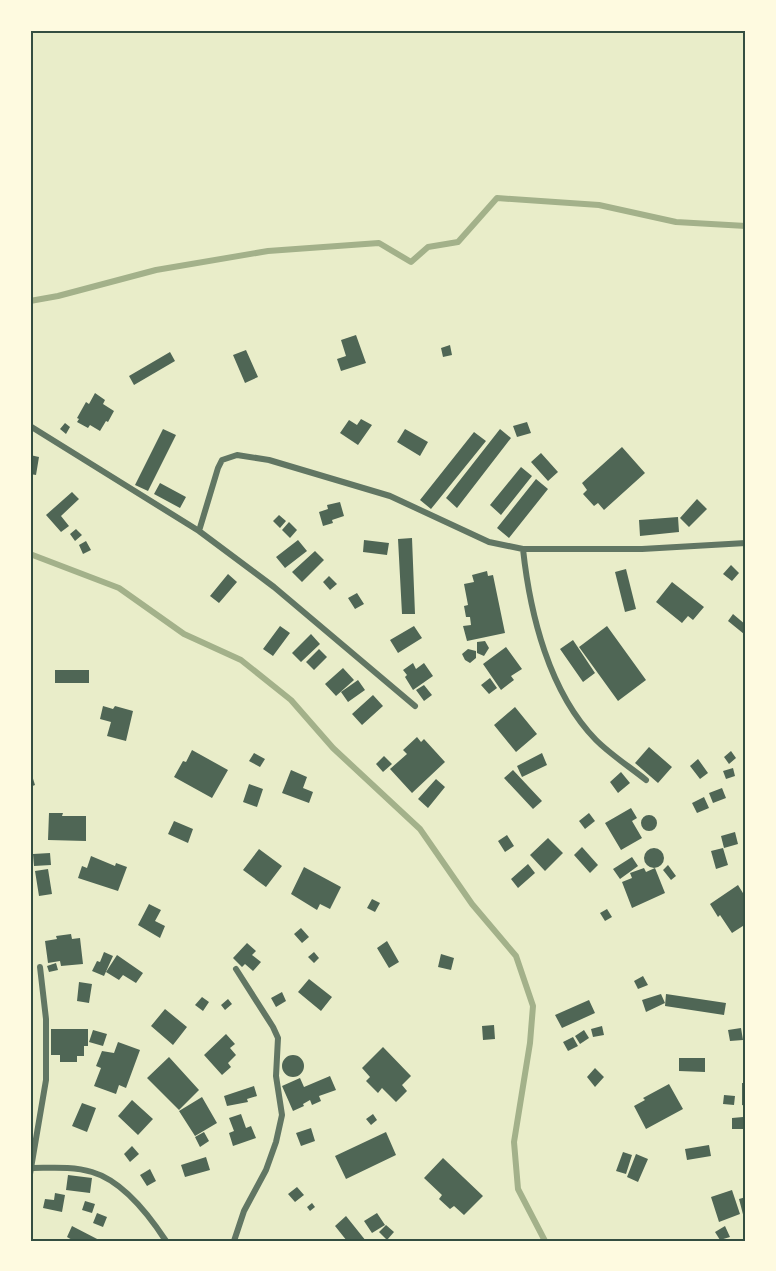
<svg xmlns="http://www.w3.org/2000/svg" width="776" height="1271" viewBox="0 0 776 1271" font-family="'DM Sans',sans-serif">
	<rect width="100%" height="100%" fill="#e9edc9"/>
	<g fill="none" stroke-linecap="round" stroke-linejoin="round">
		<path stroke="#a3b18a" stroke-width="6" d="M30,301L58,296L156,270L268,251L379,243L411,262L428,247L458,242L497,198L599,205L676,222L746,226
			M30,554L119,588L184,634L241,660L291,700L333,748L420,829L472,904L516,956L533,1006L530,1043L514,1142L518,1189L545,1241"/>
	</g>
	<path fill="#4f6655" d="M356,335L366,363L341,371L337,359L346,356L341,340Z
		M450,345L452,355L443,357L441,348Z
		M246,350L258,377L245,383L233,355Z
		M170,352L175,361L134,385L129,376Z
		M95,393L105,400L103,404L114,411L108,422L106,421L100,431L90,425L88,428L77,422L79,419L77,418L86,402L89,404Z
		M361,419L372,425L358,445L340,433L349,420L357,425Z
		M527,422L531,433L517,437L513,426Z
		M65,423L70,427L66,434L60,429Z
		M163,429L176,435L148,491L135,485Z
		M405,429L428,442L420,456L397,442Z
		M500,429L511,438L457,508L446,498Z
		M474,432L486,441L431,509L420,500Z
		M622,447L645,473L604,510L598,503L594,506L583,494L587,490L582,483Z
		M541,453L558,472L548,481L531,462Z
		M30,455L39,457L36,475L30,474Z
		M521,467L532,476L501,515L490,505Z
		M536,479L548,489L509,538L497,528Z
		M160,483L186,497L180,508L154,494Z
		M72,492L79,499L61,516L69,526L61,532L46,515Z
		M697,499L707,509L689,527L680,518Z
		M340,502L344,516L332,520L333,523L323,526L319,512L328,509L327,505Z
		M279,515L286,521L280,528L273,521Z
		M678,517L679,532L640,536L639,520Z
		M289,522L297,530L290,538L282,530Z
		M76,529L82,535L75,541L70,534Z
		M412,538L415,614H402L398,539Z
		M298,540L307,551L285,568L276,557Z
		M364,540L389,543L387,555L363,552Z
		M86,541L91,550L83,554L79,545Z
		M315,551L324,560L302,582L292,572Z
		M731,565L739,573L732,581L723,574Z
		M626,569L636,609L625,612L615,572Z
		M487,571L488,576L493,575L505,633L467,641L463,626L471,625L470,617H466L464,606L468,605L464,584L474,582L472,575Z
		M228,574L237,582L219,603L210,596Z
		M329,576L337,584L330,590L323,582Z
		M672,582L704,607L693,620L688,616L682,623L656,602Z
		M357,593L364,604L355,609L348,598Z
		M733,614L746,625L744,634L728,621Z
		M280,626L290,633L273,656L263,649Z
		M414,626L422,638L398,653L390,640Z
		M607,626L646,680L618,701L579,647Z
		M311,634L320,644L301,662L292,653Z
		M573,640L595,673L583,682L560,649Z
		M485,641L489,648L484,656L477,653V642Z
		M506,647L522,669L511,676L514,680L501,690L483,664Z
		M319,649L327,657L314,670L306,662Z
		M468,649L476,651V658L470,663L465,660L462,654Z
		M413,663L416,669L424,663L433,676L413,690L405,677L407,675L403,670Z
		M343,668L354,680L336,696L325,684Z
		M55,670H89V683H55Z
		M490,678L497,688L489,694L481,685Z
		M358,680L365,690L348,702L341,692Z
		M424,685L432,695L424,701L416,690Z
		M373,695L383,706L362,725L352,714Z
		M103,706L113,709L115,706L133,711L126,741L107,736L111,722L100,719Z
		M515,707L537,734L516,752L494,725Z
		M417,737L421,742L424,739L445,762L412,793L390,769L407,754L403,750Z
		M649,747L672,767L658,783L635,763Z
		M192,750L228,770L212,798L174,777L183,761L186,762Z
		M731,751L736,758L729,764L724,757Z
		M254,753L265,759L260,767L249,761Z
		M542,753L547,765L522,777L517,766Z
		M384,756L392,764L383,772L376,764Z
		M698,759L708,773L700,779L690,766Z
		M733,768L735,776L726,779L723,771Z
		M30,769L35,785L30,787Z
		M291,770L307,777L303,788L313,792L309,803L282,793Z
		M513,770L542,801L533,809L504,778Z
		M621,772L630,783L618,793L610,782Z
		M436,779L445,787L428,808L418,799Z
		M249,784L263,789L257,807L243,802Z
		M722,788L726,798L713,803L709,793Z
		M704,797L709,808L697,813L692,803Z
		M631,808L637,818L632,821L642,838L621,850L605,823Z
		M49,813H63L62,816H86V841L48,840Z
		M589,813L595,821L585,829L579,821Z
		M641 823a8 8 0 1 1 16 0a8 8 0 1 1-16 0Z
		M174,821L193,829L188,843L168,834Z
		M735,832L738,844L724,848L721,836Z
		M507,835L514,846L505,852L498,841Z
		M548,838L563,853L545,871L530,855Z
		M582,847L598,865L590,873L574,855Z
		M644 858a10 10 0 1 1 20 0a10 10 0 1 1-20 0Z
		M723,848L728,865L716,869L711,851Z
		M259,849L282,866L266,887L243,870Z
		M50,853L51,865L34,866L33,854Z
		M91,856L115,866L116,863L127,867L118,891L78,878L82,866L87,868Z
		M632,857L638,866L620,879L613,869Z
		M528,864L535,873L518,888L511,879Z
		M668,865L676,876L671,880L663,870Z
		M304,867L341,887L330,909L320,904L317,910L291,894Z
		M644,868L646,872L655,868L665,893L632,908L622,882L632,878L630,873Z
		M48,869L52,894L39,896L35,871Z
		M738,885L746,898V924L732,933L720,915L718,917L710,904Z
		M372,899L380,903L375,912L367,908Z
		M149,904L161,910L155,921L165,926L160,938L138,925Z
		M607,909L612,917L605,921L600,913Z
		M301,928L309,937L302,943L294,934Z
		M71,934L72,939L80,938L83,964L61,966L60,961L48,963L45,941L57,939L56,936Z
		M387,941L399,962L389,968L377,948Z
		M247,943L256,951L252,955L261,962L253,971L245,964L242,967L233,958Z
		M104,952L113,956L104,976L92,971L97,961L100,962Z
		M314,952L319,958L314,963L308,957Z
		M441,954L454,958L451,970L438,967Z
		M117,955L143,973L136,983L123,975L119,980L106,972Z
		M56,963L58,970L49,972L47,966Z
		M643,976L648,985L638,989L634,981Z
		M309,979L332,997L321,1011L298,992Z
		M79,982L92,984L89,1003L77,1001Z
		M282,992L286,1001L276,1007L271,998Z
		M661,994L665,1003L646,1012L642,1000Z
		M666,994L726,1003L724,1015L665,1006Z
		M202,997L209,1002L203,1011L195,1005Z
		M228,999L232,1004L225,1010L221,1005Z
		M589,1000L595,1013L562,1028L555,1015Z
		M165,1009L187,1027L173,1045L151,1026Z
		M494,1025L495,1039L483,1040L482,1026Z
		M602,1026L604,1035L593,1037L591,1029Z
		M741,1028L743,1040L730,1041L728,1030Z
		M51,1029H88V1046H84V1056H77V1062H60V1055H51Z
		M93,1030L107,1034L103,1046L89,1042Z
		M584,1030L589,1038L580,1044L575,1036Z
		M226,1034L235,1044L230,1048L236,1055L228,1063L231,1067L222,1075L204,1055Z
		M573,1037L578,1046L568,1051L563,1042Z
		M118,1042L140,1050L126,1088L119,1085L116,1094L94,1086L101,1068L96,1066L102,1051L114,1053Z
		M383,1047L411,1076L402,1085L407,1091L396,1102L382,1088L378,1093L366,1081L370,1077L362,1068Z
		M282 1066a11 11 0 1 1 22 0a11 11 0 1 1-22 0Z
		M169,1057L199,1090L179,1110L147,1078Z
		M679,1058H705V1072L679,1071Z
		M595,1068L604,1077L595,1087L587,1077Z
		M330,1076L336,1090L319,1096L321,1101L312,1105L310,1100L303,1104L304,1106L293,1111L282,1086L300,1078L304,1087Z
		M742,1083H746V1106L742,1105Z
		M669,1084L683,1109L646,1129L634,1106L645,1100L643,1098Z
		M254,1086L257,1096L247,1099L248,1102L227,1106L224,1096Z
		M724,1095L735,1096L734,1105L723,1104Z
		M202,1097L217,1123L195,1136L179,1111Z
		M132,1100L153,1119L138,1135L118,1116Z
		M82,1103L96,1108L87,1132L72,1126Z
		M241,1114L246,1128L251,1126L256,1138L233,1146L229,1133L234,1131L229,1118Z
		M373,1114L377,1120L371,1125L366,1119Z
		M743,1117L744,1129H732V1118Z
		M311,1128L315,1141L301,1146L296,1133Z
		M204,1132L209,1141L200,1147L195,1137Z
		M386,1132L396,1155L346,1179L335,1156Z
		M709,1145L711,1156L687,1160L685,1149Z
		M132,1146L139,1154L130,1162L124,1154Z
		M623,1152L632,1155L626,1174L616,1171Z
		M636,1154L648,1159L638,1182L627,1177Z
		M206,1157L210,1170L185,1177L181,1165Z
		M443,1158L483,1196L464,1215L454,1206L450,1209L439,1199L442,1195L424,1178Z
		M150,1169L156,1181L147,1186L140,1175Z
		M68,1175L92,1178L90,1193L66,1190Z
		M297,1187L304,1195L295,1202L288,1194Z
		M732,1190L740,1214L719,1222L711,1197Z
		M55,1193L65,1195L62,1212L43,1208L45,1199L54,1200Z
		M746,1197V1222H745L739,1199Z
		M85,1201L95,1204L92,1213L82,1210Z
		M312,1203L315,1207L310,1211L307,1207Z
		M97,1213L107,1217L103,1227L93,1223Z
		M377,1213L385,1225L372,1233L364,1221Z
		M346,1216L366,1241H347L335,1226Z
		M386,1225L394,1232L387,1240L379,1232Z
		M72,1226L101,1241H74L67,1237Z
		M725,1226L730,1237L720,1240L715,1232Z"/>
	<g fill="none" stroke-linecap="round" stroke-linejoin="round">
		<path stroke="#617663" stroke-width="6" d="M30,426L199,531L274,587L415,706
			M199,531L218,468L222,460L237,455L269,460L390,496L489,542L523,549H642L746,543
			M523,549C530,614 549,692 596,740C611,755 630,767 646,780
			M31,1168C51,1168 72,1166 92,1172C123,1181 149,1215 166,1241
			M30,1174L46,1080V1019L40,967
			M234,1241L244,1211L266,1170L276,1142L282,1115L276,1076L278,1038L273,1027L236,969"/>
	</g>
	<rect width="776" height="1271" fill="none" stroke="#fefae0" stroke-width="63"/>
	<rect x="32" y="32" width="712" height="1208" fill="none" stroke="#344e41" stroke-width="2"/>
</svg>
